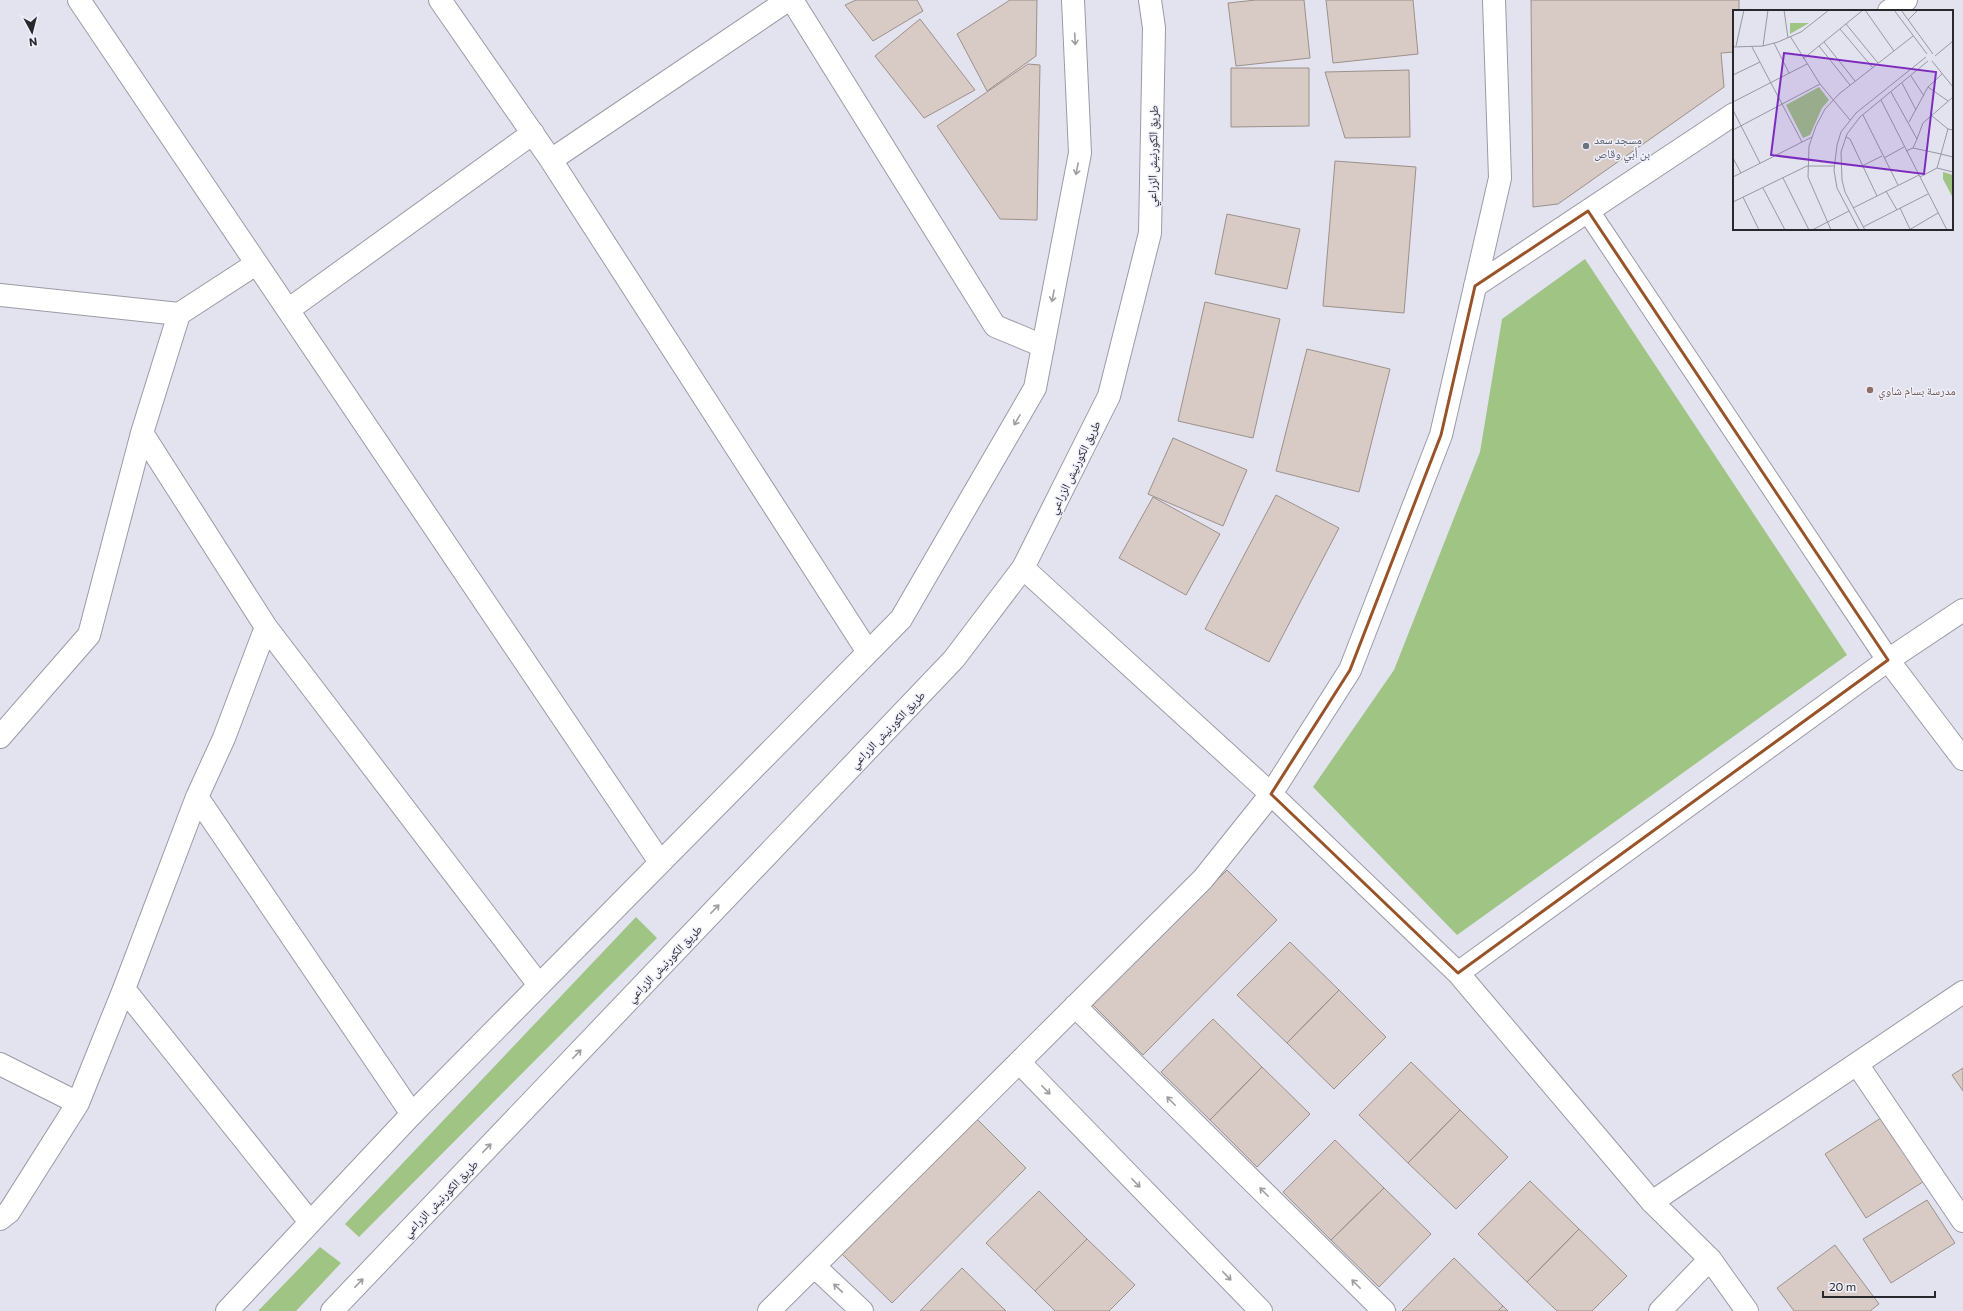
<svg xmlns="http://www.w3.org/2000/svg" width="1963" height="1311" viewBox="0 0 1963 1311" font-family="Commissioner,'Noto Naskh Arabic',sans-serif">
	<rect width="100%" height="100%" fill="#e2e3ef"/>
	<path fill="#9fc484" d="M1585,259L1847,655L1457,935L1313,787L1394,670L1480,452L1502,319Z
		M636,917L657,938L359,1237L345,1224Z
		M320,1247L341,1263L296,1311H258Z"/>
	<path fill="#d8cbc6" stroke="#9c908a" d="M856,0H917L923,11L873,41L845,5Z
		M1010,0H1037L1036,56L987,91L957,34Z
		M1256,0H1304L1310,58L1236,66L1228,3Z
		M1326,0H1413L1418,54L1333,63Z
		M1531,0H1739V11H1734V52L1721,53L1724,87L1558,204L1533,207Z
		M920,19L975,90L924,118L875,56Z
		M1028,64L1040,65L1037,220L1000,219L937,126Z
		M1231,68H1309V126L1231,127Z
		M1409,70L1410,137L1345,138L1325,72Z
		M1335,161L1416,167L1404,313L1323,306Z
		M1227,214L1300,229L1287,289L1215,274Z
		M1205,302L1280,319L1253,438L1178,421Z
		M1307,349L1390,369L1359,492L1276,471Z
		M1173,438L1247,470L1223,526L1148,494Z
		M1276,495L1339,528L1269,662L1205,629Z
		M1153,497L1220,534L1186,595L1119,558Z
		M1227,870L1277,920L1143,1055L1093,1005Z
		M1290,942L1339,990L1287,1043L1237,995Z
		M1339,990L1386,1037L1334,1089L1287,1043Z
		M1213,1019L1262,1067L1210,1120L1161,1072Z
		M1411,1062L1460,1110L1408,1163L1359,1115Z
		M1262,1067L1310,1114L1257,1167L1210,1120Z
		M1963,1068V1091L1952,1075Z
		M1460,1110L1508,1157L1456,1209L1408,1163Z
		M1884,1116L1926,1180L1866,1218L1825,1154Z
		M976,1118L1026,1168L892,1303L842,1254Z
		M1335,1140L1384,1188L1331,1240L1283,1192Z
		M1530,1181L1579,1229L1527,1282L1478,1234Z
		M1384,1188L1431,1234L1379,1287L1331,1240Z
		M1039,1191L1087,1239L1035,1291L986,1243Z
		M1927,1200L1955,1243L1891,1283L1863,1239Z
		M1579,1229L1627,1276L1592,1311H1557L1527,1282Z
		M1087,1239L1135,1285L1109,1311H1055L1035,1291Z
		M1835,1245L1879,1304L1870,1311H1794L1777,1288Z
		M1454,1258L1503,1306L1498,1311H1402Z
		M962,1268L1006,1311H920Z
		M1503,1306L1508,1311H1498Z"/>
	<g fill="none" stroke-linecap="round" stroke-linejoin="round">
		<defs>
			<path id="minor" d="M79,0L660,862
				M440,0L551,160L868,652
				M792,0L995,326L1043,346
				M1889,11L1906,0
				M551,160L788,0
				M1588,211L1888,660L1963,759
				M1475,286L1734,114
				M0,295L179,314L256,264
				M288,310L533,133
				M179,314L142,433L266,627L539,985
				M1023,568L1271,794L1458,973L1652,1202L1710,1259L1747,1311
				M0,737L89,635L142,433
				M197,797L412,1114
				M1458,973L1888,660L1963,610
				M124,989L310,1222
				M1075,1006L1384,1311
				M1019,1062L1261,1311
				M0,1064L78,1103
				M1857,1064L1963,1221
				M1652,1202L1963,992
				M0,1219L9,1212L78,1103L124,989L197,797L224,738L266,627
				M814,1266L862,1311
				M769,1311L1203,879L1271,794L1350,670L1441,435L1500,178L1494,0
				M1660,1311L1710,1259"/>
			<path id="tertiary" d="M227,1311L412,1114L901,619L1035,388L1080,153L1073,0
				M332,1311L954,659L1023,568L1109,396L1150,233L1154,28L1150,0"/>
		</defs>
		<use href="#minor" stroke="#9a9ba6" stroke-width="24"/>
		<use href="#tertiary" stroke="#9a9ba6" stroke-width="24"/>
		<use href="#minor" stroke="#fff" stroke-width="22"/>
		<use href="#tertiary" stroke="#fff" stroke-width="22"/>
	</g>
	<defs><path id="oneway-shaft" d="M-6 0H5M1.5-3L5.5 0L1.5 3" fill="none" stroke-width="1.6" stroke-linecap="round" stroke-linejoin="round"/></defs>
	<g stroke="#9e9ea0">
		<use href="#oneway-shaft" transform="translate(1075 39) rotate(87)"/>
		<use href="#oneway-shaft" transform="translate(1077 169) rotate(101)"/>
		<use href="#oneway-shaft" transform="translate(1053 296) rotate(101)"/>
		<use href="#oneway-shaft" transform="translate(1017 420) rotate(120)"/>
		<use href="#oneway-shaft" transform="translate(715 909) rotate(-46)"/>
		<use href="#oneway-shaft" transform="translate(577 1054) rotate(-46)"/>
		<use href="#oneway-shaft" transform="translate(1046 1090) rotate(46)"/>
		<use href="#oneway-shaft" transform="translate(1171 1101) rotate(-135)"/>
		<use href="#oneway-shaft" transform="translate(487 1148) rotate(-46)"/>
		<use href="#oneway-shaft" transform="translate(1136 1183) rotate(46)"/>
		<use href="#oneway-shaft" transform="translate(1264 1192) rotate(-135)"/>
		<use href="#oneway-shaft" transform="translate(1227 1276) rotate(46)"/>
		<use href="#oneway-shaft" transform="translate(359 1283) rotate(-46)"/>
		<use href="#oneway-shaft" transform="translate(1356 1284) rotate(-135)"/>
		<use href="#oneway-shaft" transform="translate(838 1288) rotate(-137)"/>
	</g>
	<path fill="none" stroke="#985328" stroke-width="3" stroke-linejoin="round" d="M1588,211L1888,660L1458,973L1271,794L1350,670L1441,435L1475,286Z"/>
	<circle fill="#6b7280" stroke="#eff0fc" stroke-width="1.5" cx="1586" cy="146" r="4"/>
	<circle fill="#8d6e63" stroke="#eff0fc" stroke-width="1.5" cx="1870" cy="390" r="4"/>
	<g text-anchor="middle" dominant-baseline="central" stroke-width="3" stroke-linejoin="round" paint-order="stroke">
		<g font-size="12" fill="#5b616d" stroke="#eff0fc" text-anchor="start">
			<text x="1594" y="139">مسجد سعد<tspan x="1594" dy="14">بن أبي وقاص</tspan></text>
		</g>
		<g font-size="12" fill="#27282c" stroke="#eff0fc">
			<text transform="translate(1152 156) rotate(-89)">طريق الكورنيش الزراعي</text>
			<text transform="translate(1074 467) rotate(-64)">طريق الكورنيش الزراعي</text>
			<text transform="translate(887 729) rotate(-46)">طريق الكورنيش الزراعي</text>
			<text transform="translate(664 963) rotate(-46)">طريق الكورنيش الزراعي</text>
			<text transform="translate(440 1198) rotate(-46)">طريق الكورنيش الزراعي</text>
		</g>
		<g font-size="12" fill="#785e54" stroke="#eff0fc" text-anchor="start">
			<text x="1878" y="390">مدرسة بسام شاوي</text>
		</g>
	</g>
	<g transform="translate(1733 10)">
		<rect width="220" height="220" fill="#e2e3ef"/>
		<path d="M57,13H76L57,24ZM86,77L96,90L89,98L77,125L70,128L53,95ZM210,162L220,165V188L210,169Z" fill="#9fc484"/>
		<path fill="none" stroke="#9798a1" stroke-width="1" d="M51,0L55,28M132,0L161,41M161,0L194,44M168,0L200,44M175,10L185,0M113,14L145,53M107,19L140,58M57,26L87,74L117,110M91,32L122,71M41,33L56,63M3,36L11,0M30,36L35,0M86,36L117,75M0,37L30,36L45,32L68,22L96,0M19,37L69,132M202,46L220,31M70,49L130,0M199,51L220,77M0,65L27,52M178,66L191,86M169,73L183,100M195,77L215,91M158,82L184,129L180,138M148,90L214,220M0,92L74,54M0,100L27,153M130,105L165,175M199,106L215,119M176,112L195,77L209,64M0,120L87,74M113,127L117,129L144,186M184,129L190,113L220,87M173,141L180,138L208,144L215,119L220,120M0,148L8,163M151,148L171,137M129,156L149,146M204,158L220,162M0,167L79,127M187,167L204,158L208,144L220,147M50,168L76,220M30,178L52,220M153,181L164,200M10,187L26,220M0,192L74,156H101M120,198L186,165M167,198L177,219M130,217L195,184M79,220L116,201M98,220L75,167L76,136L83,116L92,99L106,84L180,26M126,220L104,178L101,160L104,135L108,122L123,103L193,47M132,220L112,182L109,170L108,142L114,124L127,107L195,51M176,220L205,203"/>
		<path fill="#7b2cbf" fill-opacity="0.15" stroke="#7b2cbf" stroke-width="2" d="M51,43L203,62L191,164L38,145Z"/>
		<rect width="220" height="220" fill="none" stroke="#27282c" stroke-width="2"/>
	</g>
	<g transform="translate(32 32) rotate(173)" stroke="#eff0fc" stroke-width="3" paint-order="stroke">
	<path d="M0-3L7 15L0 10L-7 15Z" fill="#27282c"/>
	<text y="-6" font-size="11" font-weight="bold" text-anchor="middle" fill="#27282c">N</text>
	</g>
	<path d="M1823 1291v6h112v-6" fill="none" stroke="#27282c" stroke-width="2"/>
	<text x="1829" y="1291" font-size="12" fill="#27282c" stroke="#eff0fc" stroke-width="3" paint-order="stroke">20 m</text>
</svg>
